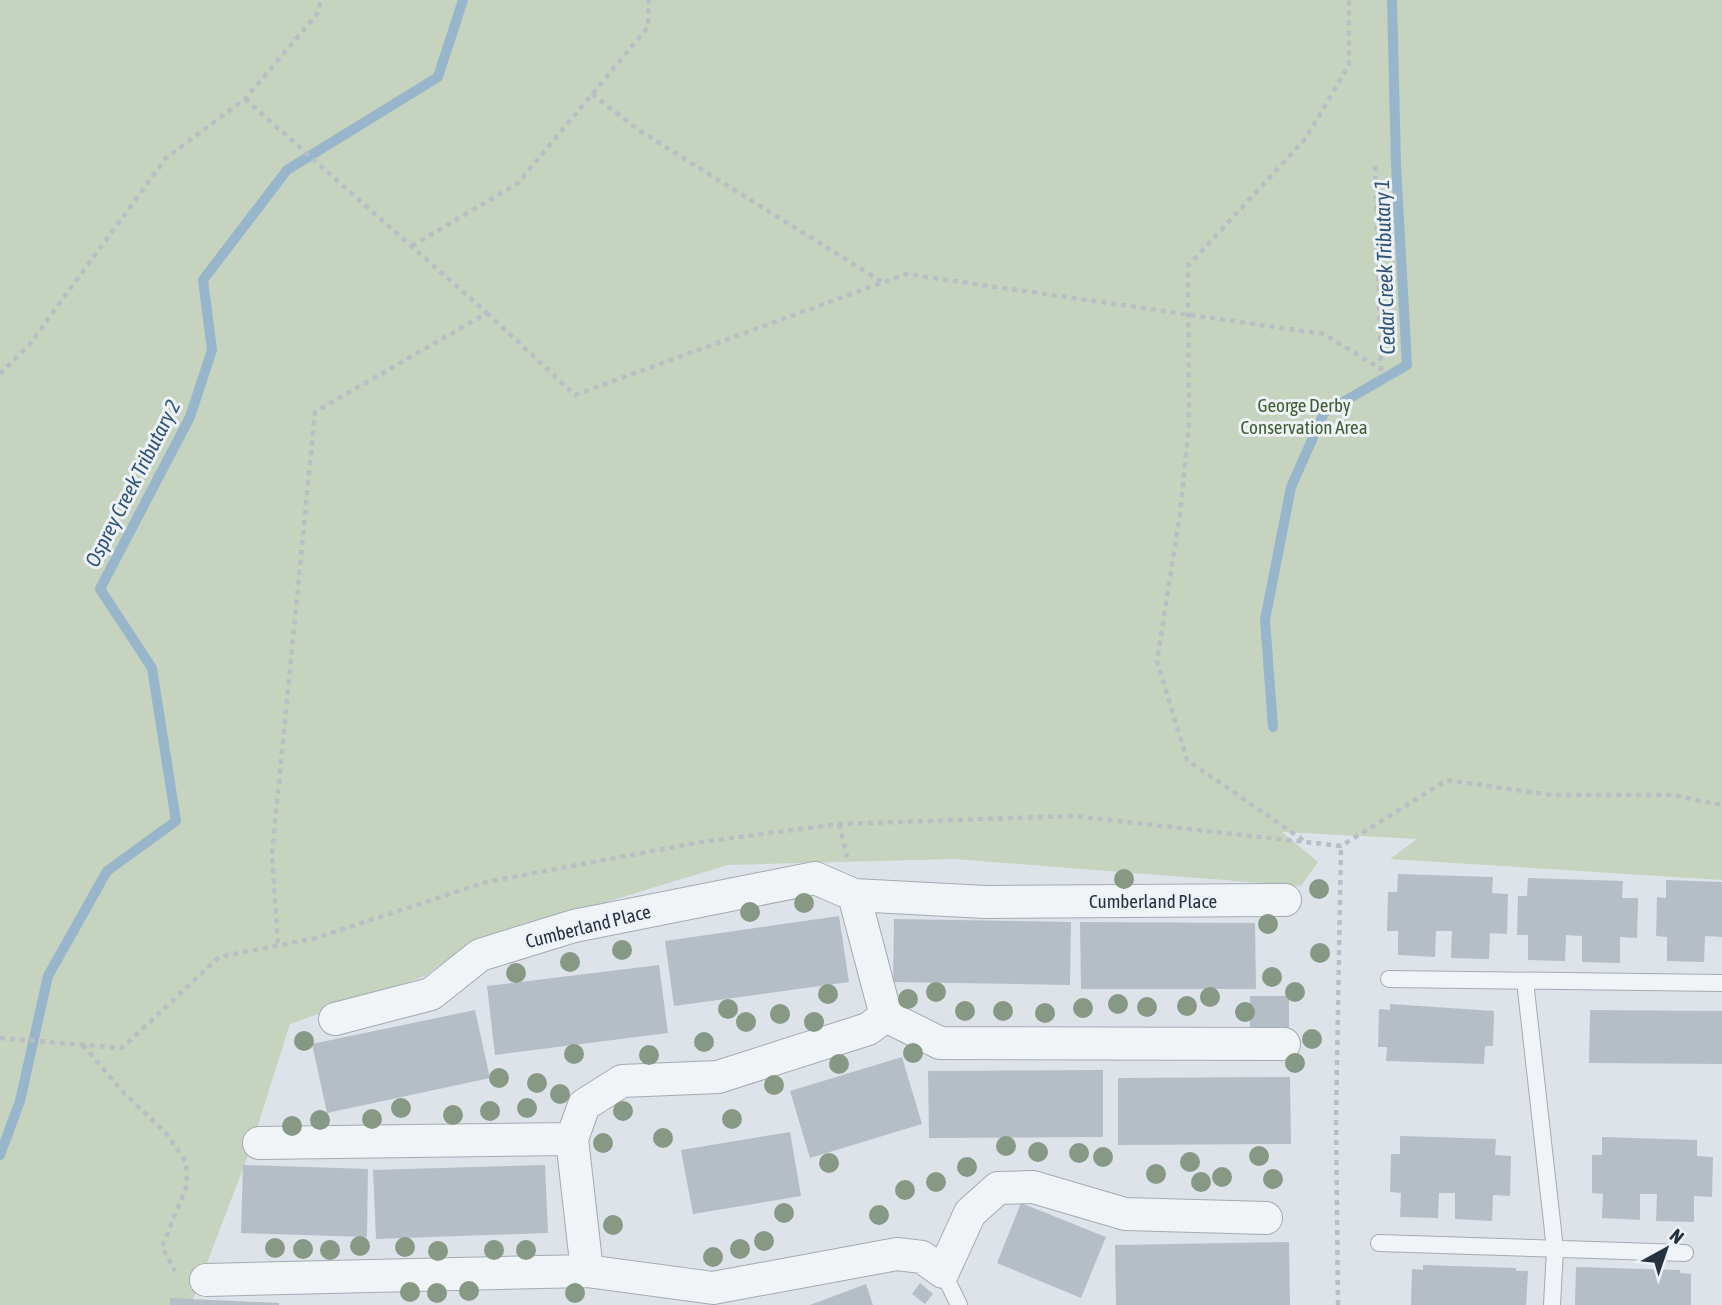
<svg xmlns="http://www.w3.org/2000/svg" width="1722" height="1305" viewBox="0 0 1722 1305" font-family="'Asap Condensed',sans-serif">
	<rect width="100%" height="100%" fill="#dee3e9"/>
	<path fill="#c6d3bf" d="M0,0H1722V880L1390,859L1417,839L1282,832L1318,862L1301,886L955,859L728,865L468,944L425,976L290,1024L249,1153L191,1305H0Z"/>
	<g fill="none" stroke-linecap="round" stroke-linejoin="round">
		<path stroke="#97b5cb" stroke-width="10" d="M1273,727L1265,620L1291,487L1324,413L1407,365L1396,165L1392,0
			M0,1155L20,1101L48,976L107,871L176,821L152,668L100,589L190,417L212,350L203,280L287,170L438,77L463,0"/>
	</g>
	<path fill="#b5bdc6" d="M1398,874L1493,877L1492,893L1508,894L1507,934L1490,933L1489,959L1451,958L1452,931H1436L1435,957L1398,955V931H1387L1388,892H1397Z
		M1528,878L1623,881L1622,898H1638L1637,938L1620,937V963L1582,962V936L1566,935L1565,961L1528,960V935H1517L1518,896H1527Z
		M1666,880L1722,882V937L1705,936L1704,962L1667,961V937L1656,936L1657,897L1666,898Z
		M839,916L849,982L674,1006L665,941Z
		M894,919L1071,922L1070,985L893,982Z
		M1080,922L1255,923L1256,989H1081Z
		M659,965L668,1033L495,1055L487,986Z
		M1250,996H1289V1029H1250Z
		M1390,1004L1494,1011L1493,1046H1485L1484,1064L1386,1061L1387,1047H1378L1379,1009L1390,1010Z
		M475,1010L490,1078L327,1113L312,1044Z
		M1590,1010L1722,1011V1064L1589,1063Z
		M902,1057L922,1124L810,1158L790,1091Z
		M1103,1070V1137L929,1138L928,1071Z
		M1290,1077L1291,1144L1118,1145V1078Z
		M790,1132L801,1196L693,1214L681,1150Z
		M1400,1136L1496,1139L1495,1155L1511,1156L1510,1196L1493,1195L1492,1221L1455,1219V1193H1439L1438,1218L1400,1217L1401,1193L1390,1192L1391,1154H1400Z
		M1602,1137L1697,1140V1156L1713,1157L1712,1197L1694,1196V1222L1656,1221L1657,1194H1640V1220L1602,1218L1603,1194L1592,1193V1155H1602Z
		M243,1165L368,1169L367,1237L241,1233Z
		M545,1165L548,1233L376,1239L373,1170Z
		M1021,1203L1106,1237L1081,1298L997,1263Z
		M1289,1242L1290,1305H1116L1115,1245Z
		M1423,1265L1516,1268V1271H1528L1526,1305H1411L1412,1269L1423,1270Z
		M1576,1267L1680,1270V1273L1691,1274V1305H1575Z
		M920,1283L933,1294L925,1304L912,1294Z
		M866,1284L873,1305H810Z
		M170,1298L279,1303V1305H170Z"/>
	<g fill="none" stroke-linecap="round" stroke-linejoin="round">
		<defs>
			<path id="lane" d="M1389,979L1722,983
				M1525,981L1555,1249L1552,1305
				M1379,1243L1685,1253
				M943,1272L959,1305"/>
			<path id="street" d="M854,895L886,1016L940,1043L1284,1044
				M335,1019L431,994L480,955L574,926L815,878L854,895L985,902L1285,900
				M259,1143L572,1139
				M587,1271L572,1139L584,1105L622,1081L718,1077L868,1029L886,1016
				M206,1280L587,1271L713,1288L897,1254L922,1257L943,1272L970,1213L998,1188L1033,1187L1125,1214L1266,1218"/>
		</defs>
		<use href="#lane" stroke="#a3aab3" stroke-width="18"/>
		<use href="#street" stroke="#a3aab3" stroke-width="34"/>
		<path stroke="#b8bec4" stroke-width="4.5" stroke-dasharray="5 5" stroke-linecap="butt" d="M592,94L640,131L882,282
			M245,99L487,313L315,412L272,854L278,945
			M412,246L518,183L648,27L649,0
			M487,313L575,395L906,274L1324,334L1381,369L1375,164
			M0,374L29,345L166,158L245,99L317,14L321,0
			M839,824L847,857
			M1303,840L1187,760L1157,661L1180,514L1189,424L1188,266L1306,138L1349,65V0
			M0,1038L122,1048L219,957L316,938L486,882L701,842L839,824L1073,816L1341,846L1447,780L1551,795H1672L1722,805
			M83,1045L124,1093L165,1132L186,1162L187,1185L162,1247L175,1271
			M1338,1305L1336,1117L1341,846"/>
		<use href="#lane" stroke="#f1f4f7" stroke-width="16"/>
		<use href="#street" stroke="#f1f4f7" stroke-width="32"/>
	</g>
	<g fill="#879985">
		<circle cx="1124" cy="879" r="10"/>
		<circle cx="1319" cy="889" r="10"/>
		<circle cx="804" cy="903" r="10"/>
		<circle cx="750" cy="912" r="10"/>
		<circle cx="1268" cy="924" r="10"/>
		<circle cx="622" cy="950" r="10"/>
		<circle cx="1320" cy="953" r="10"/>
		<circle cx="570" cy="962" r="10"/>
		<circle cx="516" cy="973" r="10"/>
		<circle cx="1272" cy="977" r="10"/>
		<circle cx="936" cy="992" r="10"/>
		<circle cx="1295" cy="992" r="10"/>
		<circle cx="828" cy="994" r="10"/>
		<circle cx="1210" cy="997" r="10"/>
		<circle cx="908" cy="999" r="10"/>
		<circle cx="1118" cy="1004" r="10"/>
		<circle cx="1187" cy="1006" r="10"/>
		<circle cx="1147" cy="1007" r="10"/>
		<circle cx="1083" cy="1008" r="10"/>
		<circle cx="728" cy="1009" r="10"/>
		<circle cx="965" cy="1011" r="10"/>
		<circle cx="1003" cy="1011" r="10"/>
		<circle cx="1245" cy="1012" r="10"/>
		<circle cx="1045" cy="1013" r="10"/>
		<circle cx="780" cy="1014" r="10"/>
		<circle cx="746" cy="1022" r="10"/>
		<circle cx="814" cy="1022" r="10"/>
		<circle cx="1312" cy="1039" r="10"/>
		<circle cx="304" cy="1041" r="10"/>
		<circle cx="704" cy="1042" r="10"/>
		<circle cx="913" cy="1053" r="10"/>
		<circle cx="574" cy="1054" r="10"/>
		<circle cx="649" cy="1055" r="10"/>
		<circle cx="1295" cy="1063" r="10"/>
		<circle cx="839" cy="1064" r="10"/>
		<circle cx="499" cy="1078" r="10"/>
		<circle cx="537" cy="1083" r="10"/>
		<circle cx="774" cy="1085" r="10"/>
		<circle cx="560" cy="1094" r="10"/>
		<circle cx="401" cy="1108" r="10"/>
		<circle cx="527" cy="1108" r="10"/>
		<circle cx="490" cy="1111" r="10"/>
		<circle cx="623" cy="1111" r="10"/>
		<circle cx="453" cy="1115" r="10"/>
		<circle cx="372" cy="1119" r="10"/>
		<circle cx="732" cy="1119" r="10"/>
		<circle cx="320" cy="1120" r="10"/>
		<circle cx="292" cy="1126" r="10"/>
		<circle cx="663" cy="1138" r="10"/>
		<circle cx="603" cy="1143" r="10"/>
		<circle cx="1006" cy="1146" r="10"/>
		<circle cx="1038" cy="1152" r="10"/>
		<circle cx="1079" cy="1153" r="10"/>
		<circle cx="1259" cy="1156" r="10"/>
		<circle cx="1103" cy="1157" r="10"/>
		<circle cx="1190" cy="1162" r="10"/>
		<circle cx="829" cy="1163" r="10"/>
		<circle cx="967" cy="1167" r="10"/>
		<circle cx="1156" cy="1174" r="10"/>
		<circle cx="1222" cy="1177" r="10"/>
		<circle cx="1273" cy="1179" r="10"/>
		<circle cx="936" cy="1182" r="10"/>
		<circle cx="1201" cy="1182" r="10"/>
		<circle cx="905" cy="1190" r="10"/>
		<circle cx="784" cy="1213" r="10"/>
		<circle cx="879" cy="1215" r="10"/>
		<circle cx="613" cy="1225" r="10"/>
		<circle cx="764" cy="1241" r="10"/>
		<circle cx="360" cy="1246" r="10"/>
		<circle cx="405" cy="1247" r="10"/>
		<circle cx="275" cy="1248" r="10"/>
		<circle cx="303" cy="1249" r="10"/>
		<circle cx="740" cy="1249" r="10"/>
		<circle cx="330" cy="1250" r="10"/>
		<circle cx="494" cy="1250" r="10"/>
		<circle cx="526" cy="1250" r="10"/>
		<circle cx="438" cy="1251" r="10"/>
		<circle cx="713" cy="1257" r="10"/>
		<circle cx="469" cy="1291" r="10"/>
		<circle cx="410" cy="1292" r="10"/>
		<circle cx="437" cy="1293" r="10"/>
		<circle cx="575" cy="1293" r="10"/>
	</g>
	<g text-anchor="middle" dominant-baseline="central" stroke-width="6" stroke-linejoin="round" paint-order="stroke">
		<g font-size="19" fill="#3f5d33" stroke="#eef2f6">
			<text x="1304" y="405">George Derby<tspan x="1304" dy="22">Conservation Area</tspan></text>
		</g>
		<g font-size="19" fill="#263240" stroke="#eef2f6">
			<text x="1153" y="901">Cumberland Place</text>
			<text transform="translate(588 926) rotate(-14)">Cumberland Place</text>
		</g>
		<g font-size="21" font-style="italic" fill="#2e5576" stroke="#eef2f6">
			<text transform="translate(1384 267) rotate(-92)">Cedar Creek Tributary 1</text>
			<text transform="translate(132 483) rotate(-63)">Osprey Creek Tributary 2</text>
		</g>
	</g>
	<g transform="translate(1666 1249) rotate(40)" stroke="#eef2f6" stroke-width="5" paint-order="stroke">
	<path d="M0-5L12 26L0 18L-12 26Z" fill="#263240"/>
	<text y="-10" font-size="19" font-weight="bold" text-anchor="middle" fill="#263240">N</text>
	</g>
</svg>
